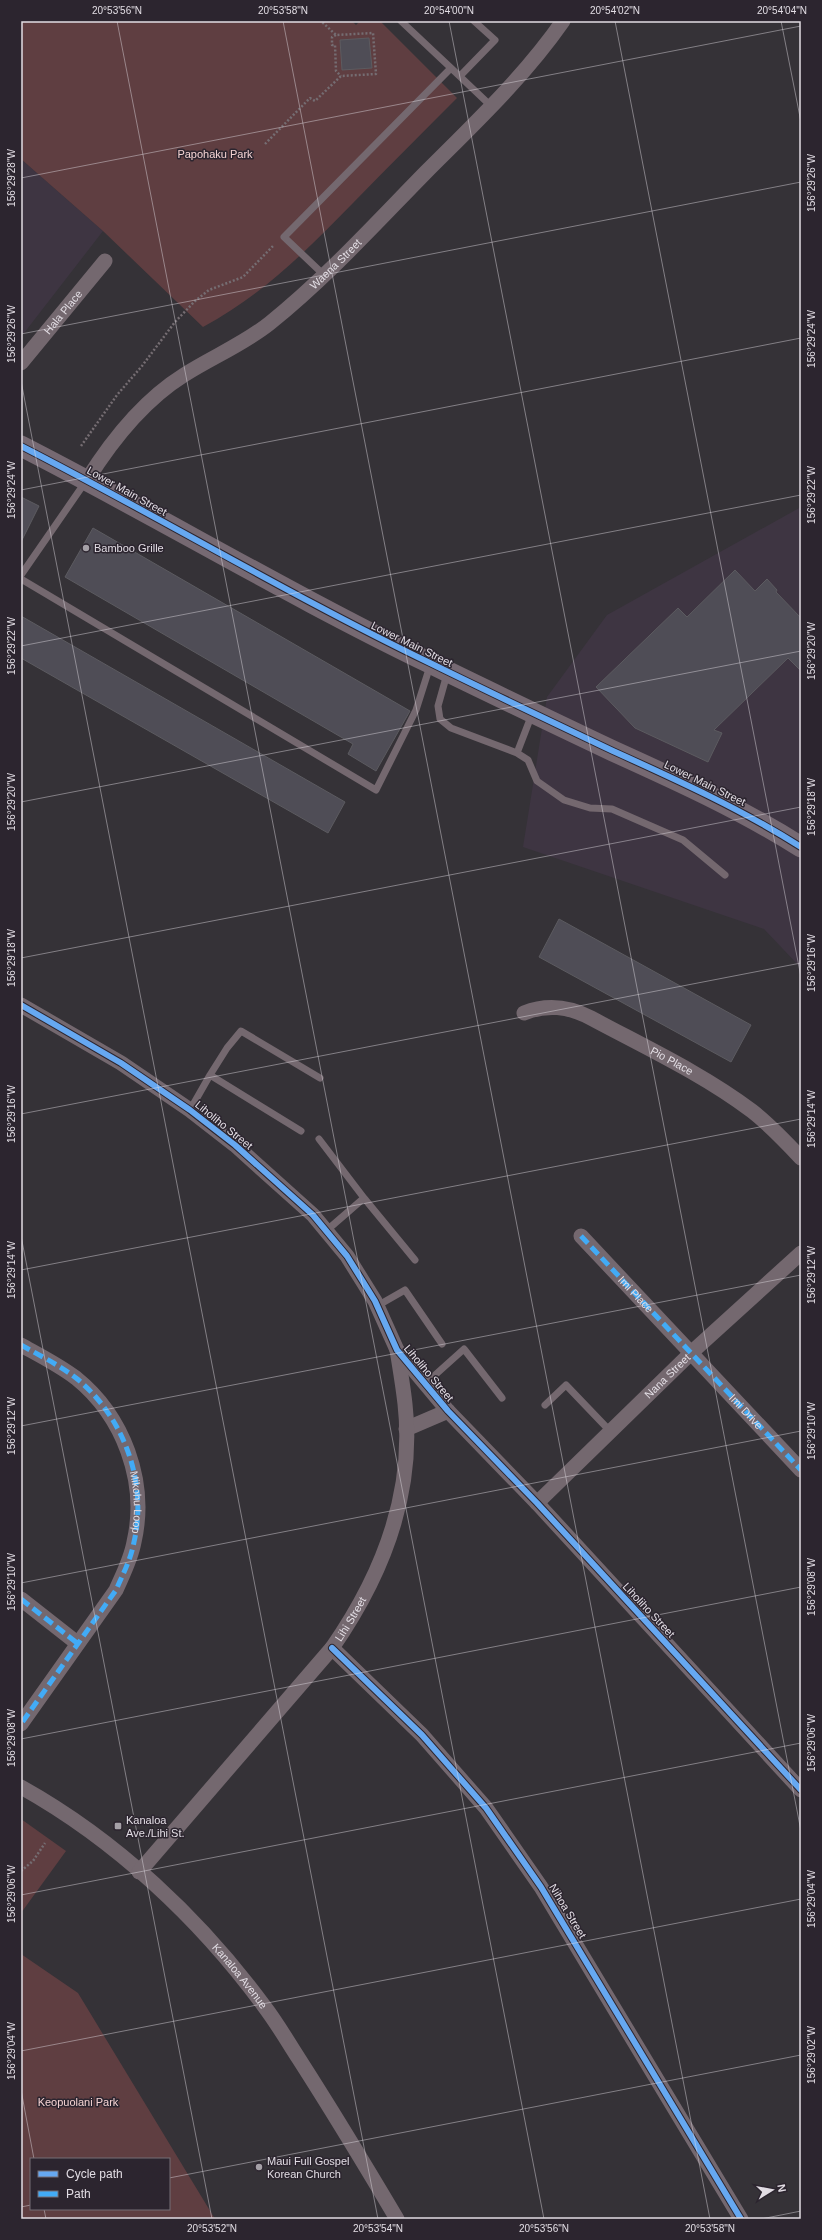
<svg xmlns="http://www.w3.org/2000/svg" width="822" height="2240" viewBox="0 0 822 2240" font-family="Arial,sans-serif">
	<rect width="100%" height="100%" fill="#353237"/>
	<path fill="#3e3542" d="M21,159L103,231L21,337Z
		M801,507V968L764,929L523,847L547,697L607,615Z"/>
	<path fill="#5f3e41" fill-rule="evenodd" d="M21,21H352L356,25L360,21H380L457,98C423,132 388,167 354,202C306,251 264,294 203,327L103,231L21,159Z
		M21,1819L66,1851L21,1913Z
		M21,1954L78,1993L215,2219H21ZM31,2159H169V2209H31Z"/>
	<path fill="#4f4d56" stroke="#5c5b60" d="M369,38L372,68L342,70L340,40Z
		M21,497L39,506L21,542Z
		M93,528L410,711L376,771L348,754L353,744L65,577Z
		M735,570L755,591L767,579L777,590L776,592L801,618V671L788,658L714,730L722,733L708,762L635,728L596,687L678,608L687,617Z
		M21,616L345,802L328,833L21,658Z
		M559,919L751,1025L731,1062L539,957Z"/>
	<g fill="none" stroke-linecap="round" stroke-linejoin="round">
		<path stroke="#756d72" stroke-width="2.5" stroke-dasharray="2 2" stroke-linecap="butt" d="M336,35L332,37V45H335L336,71L341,76
			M265,144L310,98L315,101L341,76L376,74L373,33L336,35L321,21
			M81,446L117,395L142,366L175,322L195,301L209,290L243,277L273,246
			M21,1871L33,1861L45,1843"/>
		<path stroke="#74686f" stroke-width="7" d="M451,68L491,106
			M460,76L495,40L474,21
			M324,275L284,237L451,68L401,21
			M21,575L86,481
			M21,579L376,790L416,710L430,666
			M447,674L438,706L440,719L451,728L517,753L532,714
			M517,753L528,760L537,781L564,800L590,808L612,809L683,840L725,875
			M210,1075L227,1048L241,1031L320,1078
			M190,1110L210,1075L301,1131
			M319,1139L364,1198
			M326,1231L364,1198L415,1260
			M377,1306L405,1290L442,1344
			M425,1384L464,1349L502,1398
			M545,1405L566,1385L610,1431"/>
		<g stroke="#74686f" stroke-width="15">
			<path id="s1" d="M21,363L105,261"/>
			<path id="s2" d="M87,480C112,440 144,400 184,375C212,357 244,344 270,323C326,278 375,224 426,172C474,124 524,77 563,21"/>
			<path d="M21,1005L121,1063L190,1110L235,1145L313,1215L347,1256L375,1301L397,1350L448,1411L537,1503L801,1790"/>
			<path id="s3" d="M524,1013C547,1004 568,1006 591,1018C645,1047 703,1074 752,1111C770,1125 786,1142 801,1158"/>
			<path id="s4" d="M581,1236L801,1470"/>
			<path id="s5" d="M21,1345C39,1355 59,1365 76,1378C123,1416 148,1481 134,1542C131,1559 123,1574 116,1590L21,1724"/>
			<path d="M406,1429L448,1411"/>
			<path id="s6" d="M537,1503L692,1352L801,1253"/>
			<path d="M21,1599L77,1643"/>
			<path d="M332,1648L422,1735L486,1808L541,1887L741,2219"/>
			<path id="s7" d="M21,1787C116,1840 200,1919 264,2006C277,2023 288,2042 299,2059C333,2112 365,2165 397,2219"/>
			<path id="s8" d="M139,1872L332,1648C382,1576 415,1493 405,1404C403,1386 400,1368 397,1350"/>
		</g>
		<path stroke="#766972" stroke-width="21" d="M21,446C158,516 291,596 430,663C491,693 552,722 613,751C677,780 741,809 801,847"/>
		<path stroke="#42abf6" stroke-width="5" stroke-dasharray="10 5" stroke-linecap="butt" d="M581,1236L801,1470
			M21,1345C39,1355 59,1365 76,1378C123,1416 148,1481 134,1542C131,1559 123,1574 116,1590L21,1724
			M21,1599L77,1643"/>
		<defs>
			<path id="cycleway" d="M21,446C158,516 291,596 430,663C491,693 552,722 613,751C677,780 741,809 801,847
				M21,1005L121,1063L190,1110L235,1145L313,1215L347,1256L375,1301L397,1350L448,1411L537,1503L801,1790
				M332,1648L422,1735L486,1808L541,1887L741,2219"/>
		</defs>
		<use href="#cycleway" stroke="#2c252f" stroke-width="8"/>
		<use href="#cycleway" stroke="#66a8f1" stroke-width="6"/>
	</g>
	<path fill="none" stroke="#e2dde4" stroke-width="1" stroke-opacity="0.45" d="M117,21L544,2219M283,21L710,2219M449,21L801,1831M615,21L801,977M781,21L801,122M21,22L25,21M21,178L801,26M21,334L801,182M21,381L378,2219M21,490L801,338M21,646L801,495M21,802L801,651M21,958L801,807M21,1114L801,963M21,1236L212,2219M21,1270L801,1119M21,1426L801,1275M21,1583L801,1431M21,1739L801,1587M21,1895L801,1743M21,2051L801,1899M21,2090L34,2159M169,2178L801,2055M21,2207L31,2205M44,2209L46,2219M761,2219L801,2211"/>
	<g fill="#a5a1a7" stroke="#2c252f" stroke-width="1.5">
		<circle cx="86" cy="548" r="4"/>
		<rect x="114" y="1822" width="8" height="8" rx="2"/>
		<circle cx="259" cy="2167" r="4"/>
	</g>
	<g text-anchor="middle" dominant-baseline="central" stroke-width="3" stroke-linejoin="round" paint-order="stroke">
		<g font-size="11" fill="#f5d3d3" stroke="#2c252f">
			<text x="215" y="154">Papohaku Park</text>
			<text x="78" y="2102">Keopuolani Park</text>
		</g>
		<g font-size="11" fill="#e2dde4" stroke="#2c252f">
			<text stroke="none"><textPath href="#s2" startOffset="333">Waena Street</textPath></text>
			<text stroke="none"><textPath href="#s1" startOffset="66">Hala Place</textPath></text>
			<text transform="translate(127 491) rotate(29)">Lower Main Street</text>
			<text transform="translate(412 644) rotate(26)">Lower Main Street</text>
			<text transform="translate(705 783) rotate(26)">Lower Main Street</text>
			<text stroke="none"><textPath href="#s3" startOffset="161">Pio Place</textPath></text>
			<text transform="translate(224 1125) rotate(39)">Liholiho Street</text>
			<text stroke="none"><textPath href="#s4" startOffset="80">Imi Place</textPath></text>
			<text transform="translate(429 1373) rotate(50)">Liholiho Street</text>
			<text stroke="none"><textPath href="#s6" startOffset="182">Nana Street</textPath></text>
			<text stroke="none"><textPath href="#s4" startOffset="241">Imi Drive</textPath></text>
			<text stroke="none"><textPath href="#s5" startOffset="207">Mikohu Loop</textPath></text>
			<text transform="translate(649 1610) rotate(47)">Liholiho Street</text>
			<text stroke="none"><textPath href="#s8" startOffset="330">Lihi Street</textPath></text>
			<text transform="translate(568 1911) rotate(59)">Nihoa Street</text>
			<text stroke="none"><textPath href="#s7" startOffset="291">Kanaloa Avenue</textPath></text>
		</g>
		<g font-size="11" fill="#e2dde4" stroke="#2c252f" text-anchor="start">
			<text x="94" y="548">Bamboo Grille</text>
			<text x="126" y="1820">Kanaloa<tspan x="126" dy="13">Ave./Lihi St.</tspan></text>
			<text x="267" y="2161">Maui Full Gospel<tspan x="267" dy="13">Korean Church</tspan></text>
		</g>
	</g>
	<rect width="822" height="2240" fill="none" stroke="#2c252f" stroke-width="44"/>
	<rect x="30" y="2158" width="140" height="52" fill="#2c252f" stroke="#756f77"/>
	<rect x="38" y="2171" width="20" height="6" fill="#66a8f1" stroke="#756f77"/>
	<text x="66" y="2178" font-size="12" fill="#e2dde4">Cycle path</text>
	<rect x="38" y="2191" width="20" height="6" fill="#42abf6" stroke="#756f77"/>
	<text x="66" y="2198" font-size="12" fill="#e2dde4">Path</text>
	<g transform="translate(772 2190) rotate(79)" stroke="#2c252f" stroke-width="3" paint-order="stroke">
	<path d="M0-3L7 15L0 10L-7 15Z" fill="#e2dde4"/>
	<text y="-6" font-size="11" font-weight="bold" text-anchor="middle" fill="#e2dde4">N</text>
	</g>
	<rect x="22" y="22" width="778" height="2196" fill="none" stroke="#e2dde4" stroke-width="1.5"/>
	<g font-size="10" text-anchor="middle" fill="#e2dde4">
		<text x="117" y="14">20°53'56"N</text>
		<text x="283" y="14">20°53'58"N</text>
		<text x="449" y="14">20°54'00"N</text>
		<text x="615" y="14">20°54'02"N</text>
		<text x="782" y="14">20°54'04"N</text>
		<text transform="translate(11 178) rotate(-90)" y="4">156°29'28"W</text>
		<text transform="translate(811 183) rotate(-90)" y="4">156°29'26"W</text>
		<text transform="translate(11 334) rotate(-90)" y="4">156°29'26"W</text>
		<text transform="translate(811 339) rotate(-90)" y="4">156°29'24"W</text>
		<text transform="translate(11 490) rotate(-90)" y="4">156°29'24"W</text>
		<text transform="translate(811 495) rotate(-90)" y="4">156°29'22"W</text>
		<text transform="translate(11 646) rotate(-90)" y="4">156°29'22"W</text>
		<text transform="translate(811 651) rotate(-90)" y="4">156°29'20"W</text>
		<text transform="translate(11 802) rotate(-90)" y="4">156°29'20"W</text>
		<text transform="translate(811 807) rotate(-90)" y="4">156°29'18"W</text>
		<text transform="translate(11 958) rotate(-90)" y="4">156°29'18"W</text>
		<text transform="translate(811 963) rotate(-90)" y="4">156°29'16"W</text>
		<text transform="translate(11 1114) rotate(-90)" y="4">156°29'16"W</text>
		<text transform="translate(811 1119) rotate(-90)" y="4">156°29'14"W</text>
		<text transform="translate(11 1270) rotate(-90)" y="4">156°29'14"W</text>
		<text transform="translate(811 1275) rotate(-90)" y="4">156°29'12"W</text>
		<text transform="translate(11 1426) rotate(-90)" y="4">156°29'12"W</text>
		<text transform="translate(811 1431) rotate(-90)" y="4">156°29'10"W</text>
		<text transform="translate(11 1582) rotate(-90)" y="4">156°29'10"W</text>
		<text transform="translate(811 1587) rotate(-90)" y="4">156°29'08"W</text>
		<text transform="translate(11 1738) rotate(-90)" y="4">156°29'08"W</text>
		<text transform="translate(811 1743) rotate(-90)" y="4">156°29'06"W</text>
		<text transform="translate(11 1894) rotate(-90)" y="4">156°29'06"W</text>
		<text transform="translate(811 1899) rotate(-90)" y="4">156°29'04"W</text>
		<text transform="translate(11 2051) rotate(-90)" y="4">156°29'04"W</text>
		<text transform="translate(811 2055) rotate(-90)" y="4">156°29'02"W</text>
		<text x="212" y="2232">20°53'52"N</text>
		<text x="378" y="2232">20°53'54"N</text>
		<text x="544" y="2232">20°53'56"N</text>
		<text x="710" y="2232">20°53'58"N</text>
	</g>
</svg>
